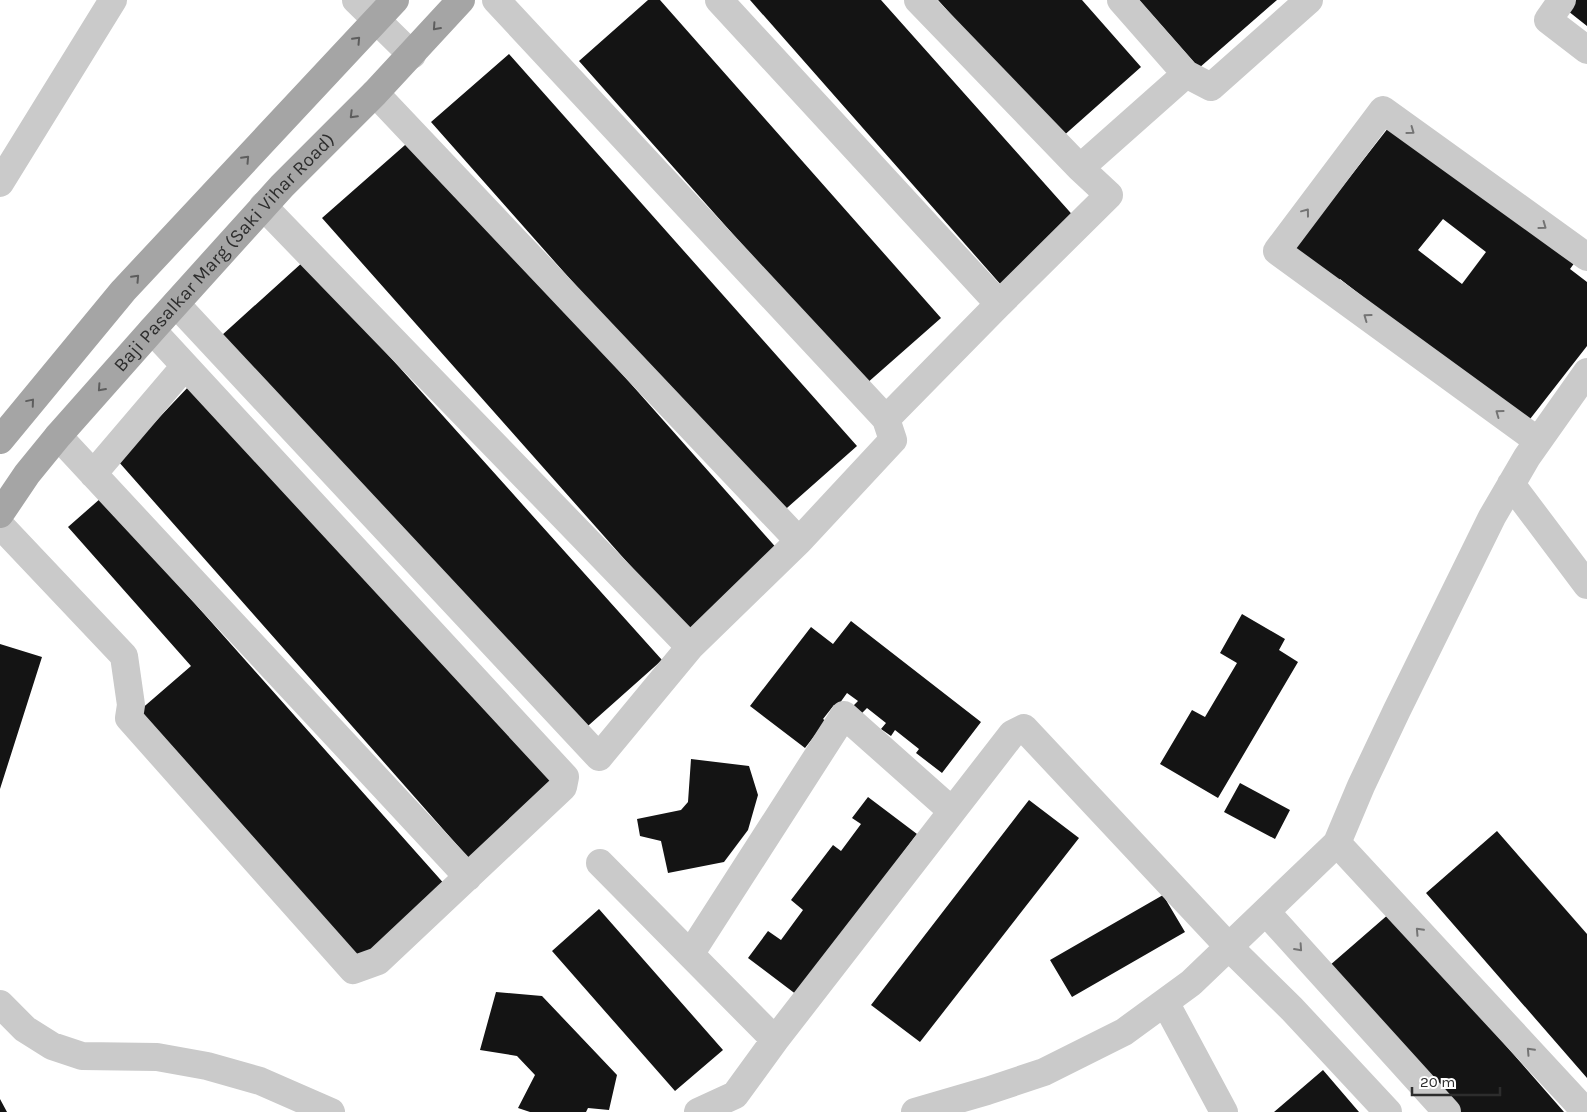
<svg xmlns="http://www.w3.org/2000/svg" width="1587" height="1112" viewBox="0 0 1587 1112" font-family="Karla,sans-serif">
	<rect width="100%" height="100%" fill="#fff"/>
	<path fill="#141414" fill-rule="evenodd" d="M648,0H660L941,318L866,384L579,61Z
		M750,0H881L1077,220L1002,286Z
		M938,0H1082L1141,67L1061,138Z
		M1139,0H1277L1199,68Z
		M1576,0H1587V26L1568,11Z
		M509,54L857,446L779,515L431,122Z
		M1392,123L1578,258L1570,269L1587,282V346L1523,428L1475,384L1340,279L1333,288L1289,255ZM1443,219L1486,252L1462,284L1418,250Z
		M413,138L780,552L689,632L322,218Z
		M304,261L662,660L580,733L221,336Z
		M190,385L559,783L472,862L118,461Z
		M101,498L447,887L362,962L139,711L191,666L68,527Z
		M1242,614L1285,639L1279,650L1298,662L1218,798L1160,764L1192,710L1205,717L1237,663L1220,653Z
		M851,621L981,722L942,773L916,753L919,749L895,730L891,736L881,729L886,723L867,708L862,713L853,706L858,701L847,693L837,707L834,705L823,719L826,721L805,748L750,706L811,627L833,644Z
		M0,644L42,657L0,789Z
		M691,759L749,766L758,795L748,830L724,862L668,873L661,841L640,836L637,819L681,810L688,802Z
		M1240,783L1290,810L1275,839L1224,812Z
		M868,797L917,834L797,995L748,958L768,931L781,940L803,910L791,900L833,845L841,851L861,824L852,818Z
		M1029,800L1079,838L920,1042L871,1005Z
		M1497,831L1587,934V1078L1426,893Z
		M1163,895L1185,932L1072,997L1050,960Z
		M599,909L723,1050L675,1091L552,951Z
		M1390,913L1564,1112H1456L1329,966Z
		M496,992L542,996L617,1075L609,1110L588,1108L586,1112H530L518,1108L535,1075L517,1056L480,1050Z
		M1323,1070L1359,1112H1274Z
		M0,1099L7,1112H0Z"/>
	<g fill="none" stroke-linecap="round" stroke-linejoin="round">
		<path stroke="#cacaca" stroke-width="28" d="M356,0L412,55
			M496,0L886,419L893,440L799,541
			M719,0L999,304L886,419
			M918,0L1080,168L1109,195L999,304
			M1562,0L1548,20L1587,50
			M1186,74L1211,87L1309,0
			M375,93L799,541L690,647
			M1080,168L1186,74L1121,0
			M0,183L113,0
			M176,304L599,757L690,647L263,206
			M58,436L468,877
			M1538,441L1277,251L1383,110L1587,257
			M93,474L185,366
			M1511,484L1587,585
			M0,525L124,656L131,705L129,718L353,970L378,961L563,787L565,777L152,330
			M1337,843L1586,1112
			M600,863L775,1040
			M1266,912L1447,1112
			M691,953L844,715L952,811
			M1165,1002L1224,1112
			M0,1004L25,1029L52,1046L82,1056L157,1057L207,1066L260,1081L331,1112
			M698,1112L735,1095L775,1040L1012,734L1024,728L1229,947L1292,1009L1388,1112
			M915,1112L987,1091L1044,1072L1124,1032L1191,983L1337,843L1361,786L1397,710L1492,517L1527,457L1587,372"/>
		<g stroke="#a5a5a5" stroke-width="28">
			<path d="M0,440L123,291L395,0"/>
			<path id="s1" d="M0,514L27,474L58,436L152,330L282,186L375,93L461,0"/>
		</g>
	</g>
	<defs><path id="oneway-chevron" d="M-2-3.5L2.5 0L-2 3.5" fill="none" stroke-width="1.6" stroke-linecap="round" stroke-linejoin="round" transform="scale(1.25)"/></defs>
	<g stroke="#5d5d5d">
		<use href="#oneway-chevron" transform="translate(436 27) rotate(132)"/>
		<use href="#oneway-chevron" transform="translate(357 40) rotate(-47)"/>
		<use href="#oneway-chevron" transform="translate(353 115) rotate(135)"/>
		<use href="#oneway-chevron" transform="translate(246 159) rotate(-47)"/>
		<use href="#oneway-chevron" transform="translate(136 278) rotate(-47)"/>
		<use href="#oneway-chevron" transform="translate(101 388) rotate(132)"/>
		<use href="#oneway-chevron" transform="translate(31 402) rotate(-50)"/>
	</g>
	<g stroke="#747474">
		<use href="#oneway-chevron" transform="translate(1411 131) rotate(36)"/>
		<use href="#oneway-chevron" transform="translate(1306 212) rotate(-53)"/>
		<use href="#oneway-chevron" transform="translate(1543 226) rotate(36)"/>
		<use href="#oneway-chevron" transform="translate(1367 317) rotate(-144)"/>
		<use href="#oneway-chevron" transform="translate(1499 413) rotate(-144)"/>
		<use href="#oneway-chevron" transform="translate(1419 931) rotate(-133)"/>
		<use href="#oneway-chevron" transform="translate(1299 948) rotate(48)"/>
		<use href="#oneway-chevron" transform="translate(1530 1051) rotate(-133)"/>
	</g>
	<g text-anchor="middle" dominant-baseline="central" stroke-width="5" stroke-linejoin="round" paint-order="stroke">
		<g font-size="19" fill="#2d2d2d" stroke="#fff">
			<text stroke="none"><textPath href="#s1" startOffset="345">Baji Pasalkar Marg (Saki Vihar Road)</textPath></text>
		</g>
	</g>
	<path d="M1412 1087v8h88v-8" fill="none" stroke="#2d2d2d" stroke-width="2.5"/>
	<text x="1420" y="1087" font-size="15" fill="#2d2d2d" stroke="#ffffff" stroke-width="4" paint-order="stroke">20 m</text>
</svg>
